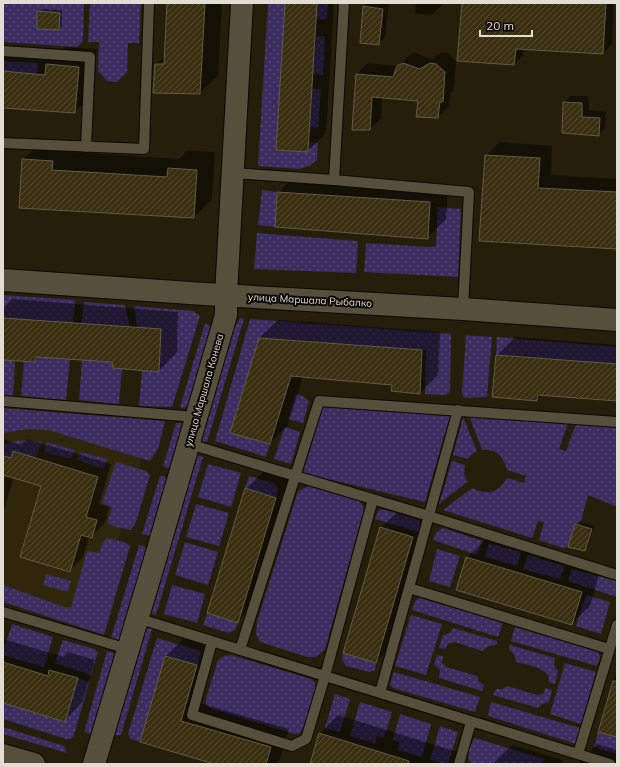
<svg xmlns="http://www.w3.org/2000/svg" width="620" height="767" viewBox="0 0 620 767" font-family="Mulish,sans-serif">
	<defs>
		<pattern id="grass-dots" width="8" height="8" patternUnits="userSpaceOnUse"><rect width="8" height="8" fill="#3b2d5f"/><path d="M2 2h.1M6 6h.1" fill="none" stroke="#574b75" stroke-width="1.8" stroke-linecap="round"/></pattern>
		<pattern id="building-hatch" width="6" height="6" patternUnits="userSpaceOnUse"><rect width="6" height="6" fill="#392f10"/><path d="M-1 1l2-2M0 6l6-6M5 7l2-2" fill="none" stroke="#554d32"/></pattern>
	</defs>
	<rect width="100%" height="100%" fill="#241e0b"/>
	<path fill="#2f260c" d="M3,412L151,424L120,535L93,624L3,595Z"/>
	<path fill="url(#grass-dots)" d="M3,3H84L83,41L77,47L3,42Z
		M90,3H141L139,43H128L127,72L117,82L107,81L98,71L99,42H88Z
		M268,3H285L308,152L309,142L318,143L317,160L309,166L299,169L258,166Z
		M317,3H328L327,19H316Z
		M325,36L323,75L313,74L316,37Z
		M3,61L38,63L37,74L3,71Z
		M312,89H321L318,128L310,127Z
		M262,190L277,192L275,227L258,225Z
		M438,207L461,209L458,277L364,272L366,243L429,247L436,246Z
		M257,233L358,241L356,273L254,269Z
		M3,295L75,300L73,323L3,318Z
		M84,302L125,305L130,327L81,324Z
		M134,306L193,311L200,316L172,407L139,406L142,370L159,371L161,330L137,327Z
		M240,318L244,319L207,442L201,441L234,328Z
		M250,319L451,334L450,392L446,395L425,394L426,350L259,338L231,432L270,444L266,457L215,441Z
		M205,323L212,327L189,405L184,408L180,407Z
		M466,335L492,337L487,397L464,398L462,393Z
		M497,337L617,347V364L496,355Z
		M36,357L70,359L66,400L21,396L24,362H35Z
		M3,360L15,361L13,396L3,395Z
		M82,360L112,362L113,368L122,369L119,404L79,400Z
		M296,394L303,396L309,401L303,423L288,419Z
		M323,406L450,416L425,502L303,473Z
		M3,408L165,421L158,449L150,461L48,430L28,429L3,433Z
		M471,415L568,423L559,449L566,451L576,424L617,427V507L588,495L580,525L575,524L568,547L563,548L539,540L544,522L538,521L532,538L443,510L472,488C488,496 498,493 507,478L524,483L526,476L507,470C504,457 496,448 482,450L470,418Z
		M463,417L477,451L472,454L468,459L453,455Z
		M176,423H184L171,466L167,468L163,466Z
		M285,427L300,432L291,464L274,459Z
		M26,440L42,442L36,458L13,451L11,459L3,456V443Z
		M47,442L74,450L71,459L44,452Z
		M80,452L107,459L104,469L77,460Z
		M196,455L203,457L156,615L150,613Z
		M452,461L465,465L464,474L467,482L439,504Z
		M116,462L146,471L150,475L136,522L131,530L115,527L107,523L112,508L102,503Z
		M208,464L241,473L231,507L198,497Z
		M160,476H164L167,480L151,536L142,534Z
		M249,476L274,483L278,489L276,498L245,488Z
		M308,486L359,501L362,505L364,509L325,649L316,657H307L260,642L256,634L257,622L298,491Z
		M196,504L229,513L219,546L186,537Z
		M379,510H385L419,520L420,525L419,532L375,519Z
		M443,528L482,541L477,555L433,540L436,533Z
		M107,538L125,542L130,546L104,635L3,602V585L64,607H71L87,551L99,553L103,542Z
		M185,542L218,552L208,585L175,575Z
		M489,543L521,552L517,566L485,557Z
		M139,545L144,546L147,550L120,640L111,638Z
		M437,549L460,556L450,587L429,581Z
		M528,555L565,566L560,579L523,569Z
		M572,569L616,581L617,597L568,581Z
		M46,574L71,581L68,592L43,585Z
		M172,585L205,594L197,623L164,614Z
		M586,595L610,602L601,634L576,626Z
		M420,598L503,623L498,637L412,610L416,600Z
		M207,613L238,623L235,630L229,633L203,625Z
		M411,615L442,624L426,675L395,666Z
		M12,624L53,637L44,667L3,655V651Z
		M515,627L598,652L600,657L597,666L511,641Z
		M145,628L152,629L121,735H114Z
		M453,628L497,641V645L489,646L482,651L455,642L449,643L445,649L439,648L443,635L450,633Z
		M157,638L201,651L197,665L165,656L140,742L131,739L128,734Z
		M63,640L95,649L98,652L91,675L55,663Z
		M510,645L555,658L554,666L558,671L555,684L548,682L549,676C541,666 527,665 516,662L514,655L509,649Z
		M107,651L116,654L95,726L91,734L84,732Z
		M343,653L376,663L375,670L369,672L346,666L342,659Z
		M231,655L311,679L315,683L316,689L303,728L299,734L291,733L210,708L206,704V698L218,660L224,656Z
		M437,655L443,656L442,662L446,667L477,676L479,682L484,685L482,691L439,678L440,670L434,664Z
		M565,663L596,672L581,724L550,714Z
		M394,672L480,697L475,712L393,688L390,684Z
		M78,678L89,682L74,735L71,739H66L3,719V703L64,722Z
		M507,686L537,695L543,694L546,688L552,690L549,702L542,704L538,708L493,695L496,689H502Z
		M335,694L350,699L340,732L325,728Z
		M360,702L392,712L384,738L377,736L375,743L350,736Z
		M491,702L580,728L576,744L488,716Z
		M400,714L431,724L422,757L398,750L400,742L393,740Z
		M440,726L458,732L448,764H445L430,760Z
		M3,727L64,746L67,753L3,734Z
		M598,732L617,737V754L594,747Z
		M475,738L544,759L542,764H473L470,762C466,755 470,745 475,738Z"/>
	<path fill="#0007" d="M168,3H222L218,75L200,93L156,64L166,55Z
		M286,3H334L326,133L308,151Z
		M367,3H389L385,37L378,44L364,7Z
		M416,3H442V5L432,15L415,13Z
		M463,3H614L612,44L603,53L523,48V55L514,64Z
		M42,9L62,10V26L58,29L38,12Z
		M65,47L97,49L93,94L74,112L3,107V52L56,56Z
		M415,53L432,59L442,53H447L456,61L454,90L450,93L449,106L438,117L419,100L382,97L381,118L370,129H353L357,74L368,63L398,66L410,55Z
		M571,96H588L589,110L606,112L605,128L598,135L564,102Z
		M41,142L70,144V152L179,159L187,151L215,152L212,199L194,217L20,207L23,160Z
		M499,142L552,146L551,175L617,179V248L486,156Z
		M297,174L448,185L446,219L427,238L278,193Z
		M12,299L178,312L177,352L159,371L113,362L40,356L35,361L3,359V309Z
		M278,320L440,332L438,375L420,393L392,390L393,384L303,376L288,425L270,443L259,338Z
		M515,337L617,345V407H616L617,400L542,394L537,400L497,355Z
		M3,439L21,445L27,439L111,464L99,504L110,507L104,524L91,537L89,536L83,557L70,571L42,485L14,477L3,513Z
		M264,471L294,480L256,603L238,621L246,489Z
		M399,510L430,519L394,643L376,662L381,528Z
		M579,521L594,526L588,547L584,550L576,524Z
		M485,540L599,574L590,606L571,624L467,558Z
		M184,638L215,647L199,703L289,729L280,759L275,764H218L141,741L166,656Z
		M3,639L64,657L68,652L95,660L82,702L64,721L3,702Z
		M617,671V736L599,731Z
		M338,715L464,754L460,764H311L320,733Z
		M597,744L617,750V764H577Z
		M512,745L563,760L561,764H493Z"/>
	<path fill="url(#building-hatch)" stroke="#615a46" d="M167,3H205L200,94L153,93L155,64H164Z
		M285,3H317L308,152L276,150Z
		M462,3H606L603,54L516,49L514,65L457,61Z
		M363,6L383,9L379,45L360,43Z
		M37,11L60,13L59,30L37,29Z
		M403,63L420,69L430,63L436,64L445,72L443,102H440L438,118L416,117L418,101L372,97L370,130H352L356,74L393,77L397,66Z
		M46,64L79,67L75,113L3,108V71L45,75Z
		M563,102L582,103V117L600,118L599,136L562,133Z
		M485,155L540,158L538,188L617,192V249L479,241Z
		M22,159L53,161L52,170L167,177L168,168L197,170L194,218L19,208Z
		M277,192L430,202L428,239L275,227Z
		M3,318L161,329L159,372L113,368L112,362L36,357L35,362L3,360Z
		M259,338L422,350L420,394L391,391L392,385L291,376L270,444L230,433Z
		M496,355L617,364V401L538,395L537,401L492,397Z
		M13,451L98,477L86,517L97,520L92,538L81,535L70,572L20,557L41,486L3,475V456L11,458Z
		M245,488L276,498L238,623L207,613Z
		M575,524L592,529L585,551L568,547Z
		M380,527L413,537L376,663L343,653Z
		M466,557L582,592L572,625L456,590Z
		M165,656L197,665L181,721L271,747L266,764H214L140,742Z
		M3,662L48,676L49,670L78,678L65,722L3,703Z
		M613,681H617V737L598,732Z
		M319,733L409,761V764H310Z"/>
	<g fill="none" stroke-linecap="round" stroke-linejoin="round">
		<defs>
			<path id="lane" d="M3,51L90,57L86,147
				M3,143L144,149L149,3
				M233,173L334,180L469,192L463,309
				M334,180L344,3
				M3,401L196,417
				M189,444L429,516L617,575
				M409,588L609,649
				M3,612L128,649
				M137,618L610,764
				M212,642L192,715L292,746L306,739L325,676L373,499
				M240,650L319,401L617,422
				M380,693L458,410
				M578,754L617,625
				M459,764L471,722"/>
			<path id="secondary" d="M3,280L204,294L463,309L617,320
				M3,755L34,764
				M94,764L159,546L226,315V295L242,3"/>
		</defs>
		<use href="#lane" stroke="#0d0800" stroke-width="12"/>
		<use href="#secondary" stroke="#0d0800" stroke-width="24"/>
		<use href="#lane" stroke="#564f3b" stroke-width="10"/>
		<use href="#secondary" stroke="#564f3b" stroke-width="22"/>
	</g>
	<g text-anchor="middle" dominant-baseline="central" stroke-width="4" stroke-linejoin="round" paint-order="stroke">
		<g font-size="10" fill="#e1ddd2" stroke="#0b0803">
			<text transform="translate(310 300) rotate(3)">улица Маршала Рыбалко</text>
			<text transform="translate(204 390) rotate(-74)">улица Маршала Конева</text>
		</g>
	</g>
	<rect width="620" height="767" fill="none" stroke="#e1ddd2" stroke-width="8"/>
	<path d="M480 30v6h52v-6" fill="none" stroke="#e1ddd2" stroke-width="2"/>
	<text x="486" y="30" font-size="12" fill="#e1ddd2" stroke="#0b0803" stroke-width="3" paint-order="stroke">20 m</text>
</svg>
